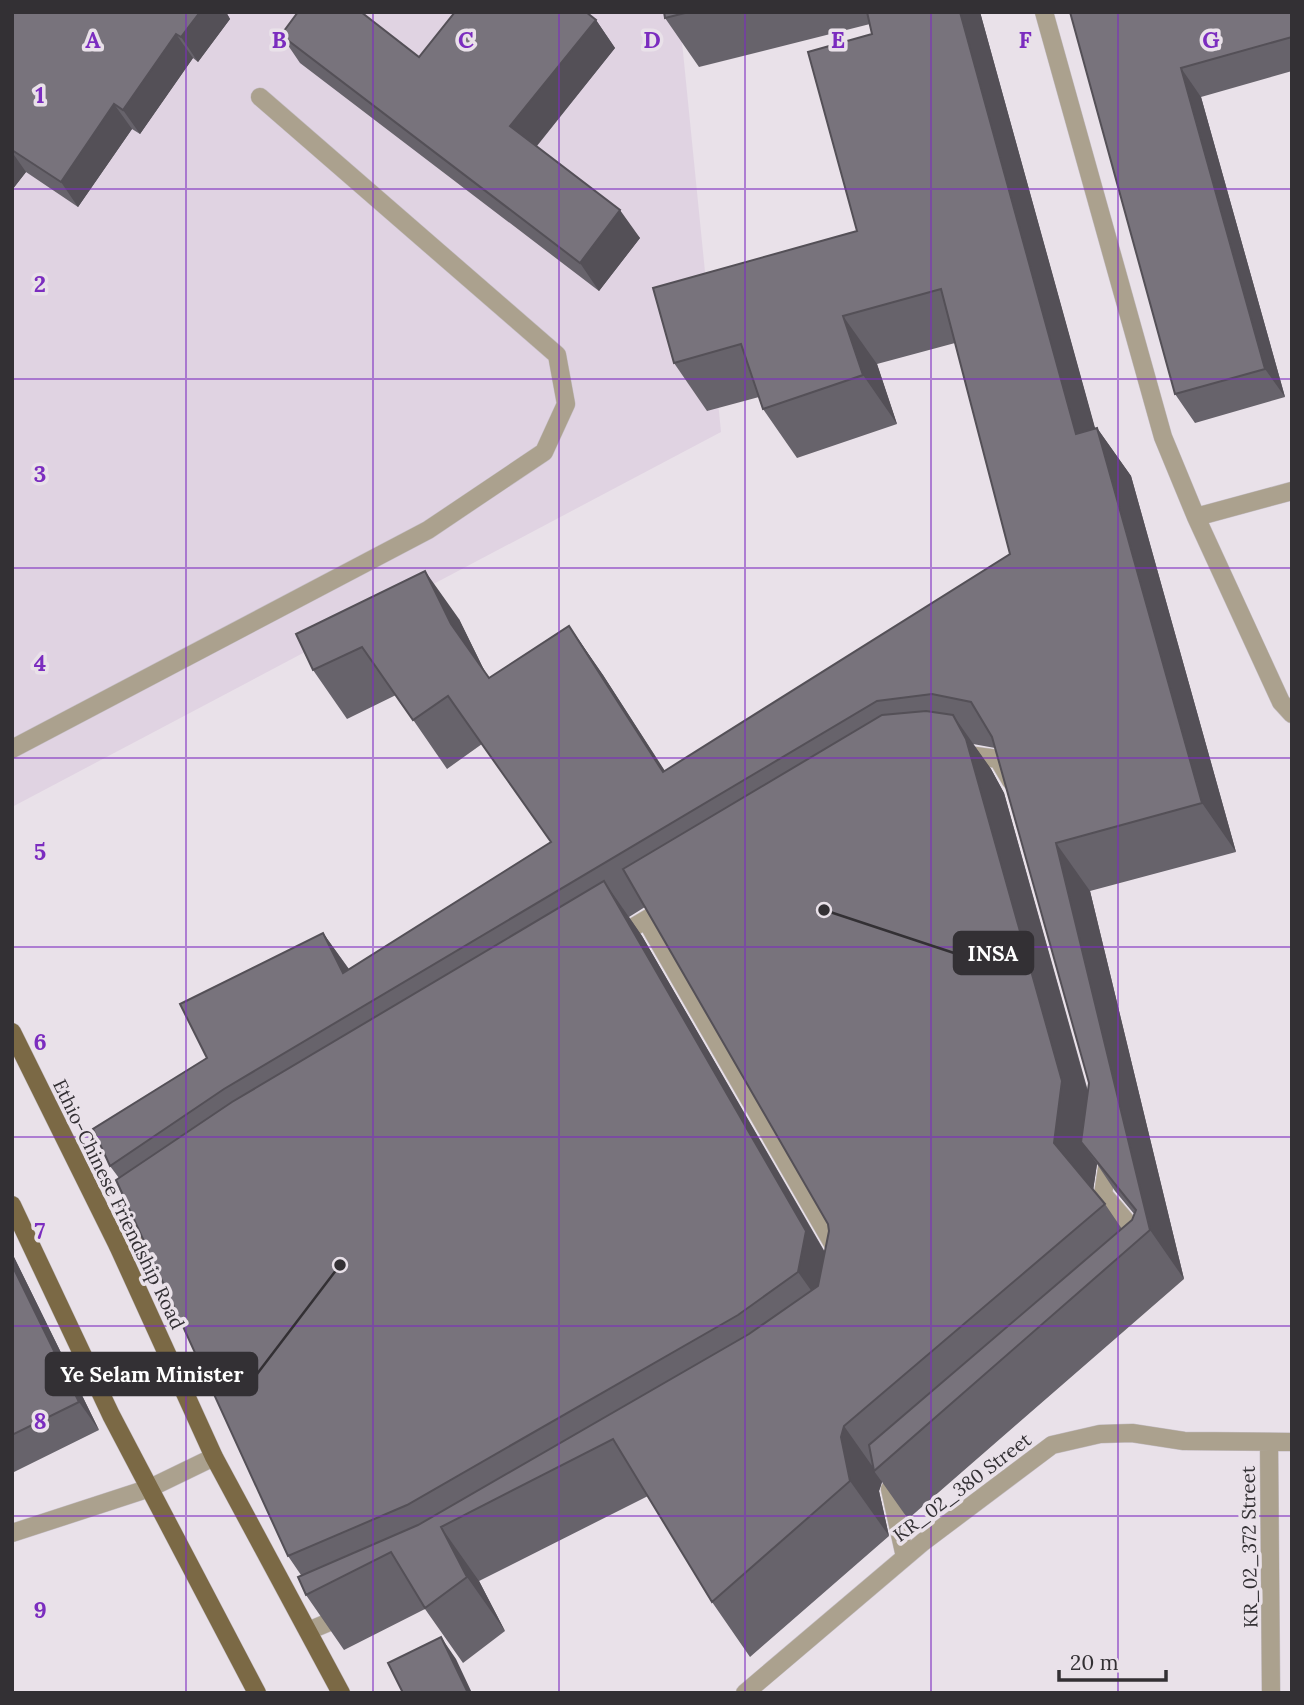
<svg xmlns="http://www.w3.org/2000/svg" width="1304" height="1705" viewBox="0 0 1304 1705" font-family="Lora,serif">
	<rect width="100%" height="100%" fill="#e9e1e9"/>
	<path fill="#e0d3e2" d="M12,12H679L721,432L12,807Z"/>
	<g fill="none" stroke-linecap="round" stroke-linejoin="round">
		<defs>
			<path id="minor" d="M1044,12L1163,437L1196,517L1281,702L1292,714
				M1196,517L1292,491
				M12,749L428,530L544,452L566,404L557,355L260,97
				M961,754L998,759L1011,781
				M646,920L840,1256
				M615,938L669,906
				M1109,1155L1103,1194L1143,1241
				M118,1246L159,1218
				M1269,1442L1271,1693
				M903,1478L890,1489L905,1557
				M12,1533L150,1488L214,1457
				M308,1631L346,1615
				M745,1693L923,1542L1052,1445L1100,1434L1132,1433L1184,1441L1292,1442"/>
			<path id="major" d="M12,1032L118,1246L214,1457L341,1693
				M12,1205L111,1415L257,1693"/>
		</defs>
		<use href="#minor" stroke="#c5bec5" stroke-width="19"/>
		<use href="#major" stroke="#c5bec5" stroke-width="19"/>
		<use href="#minor" stroke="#aba18e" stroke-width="18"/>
		<use href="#major" stroke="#7b6945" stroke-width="18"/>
	</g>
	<path fill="#67636b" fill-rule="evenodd" d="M12,12H226L230,19L198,62L193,58L140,134L132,129L78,207L26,172L12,190Z
		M664,12H980L1095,429L1097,428L1131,476L1236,852L1090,891L1184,1279L908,1519L882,1482L879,1491L889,1536L750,1657L712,1602L648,1496L479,1581L505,1631L463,1663L425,1609L344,1650L306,1595L301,1575L288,1556L119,1178L110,1166L207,1058L323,933L349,969L551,842L482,744L447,769L396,695L347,719L313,670L296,634L459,619L485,672L489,678L569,626L603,675L665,771L1010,554L955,343L877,364L897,424L797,458L763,409L759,397L707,411L674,363L857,231L872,34L870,24L699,67L665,18ZM973,744L995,748L1089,1083L1088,1091L1004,793L991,769ZM645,907L828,1224L829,1231L825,1252L642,936L629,917ZM1097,1164L1115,1191L1135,1215L1132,1220L1122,1229L1105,1204L1093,1190Z
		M1070,12H1292V71L1201,97L1285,397L1195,423L1175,394Z
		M596,20L615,48L537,146L640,238L599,291L300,63L281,35L419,57Z
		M12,1253L99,1430L12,1473Z"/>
	<path fill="#545057" d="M200,12H226L230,19L198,62L181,37Z
		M960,12H980L1110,482L1076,434Z
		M596,20L615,48L530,154L510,126Z
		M176,34L193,58L140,134L123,110Z
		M1181,68L1201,97L1285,397L1265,369Z
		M114,104L132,129L78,207L61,182Z
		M12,152L26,172L12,190Z
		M620,210L640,238L599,291L580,263Z
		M843,316L877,364L897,424L863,375Z
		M1097,428L1131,476L1236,852L1202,803Z
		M425,571L459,619L485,672L451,624Z
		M569,626L603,675L691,812L663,772Z
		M953,715L991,769L1004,793L1100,1136L1081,1142L1097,1164L1092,1198L1054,1143Z
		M1056,843L1090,891L1184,1279L1150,1230Z
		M604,881L642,936L844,1286L837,1327L798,1272Z
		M323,933L357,981L343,973Z
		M12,1253L99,1430L79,1402L12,1265Z
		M844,1426L875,1470L874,1471L882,1482L879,1491L889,1536L850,1481L841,1437Z
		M441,1527L479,1581L505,1631L467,1577Z
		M441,1637L456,1659L472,1693H468Z"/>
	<path fill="#78737c" stroke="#545057" stroke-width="2" d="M12,12H200L181,37L176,34L123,110L114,104L61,182L12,150Z
		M298,12H361L419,57L455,12H586L596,20L510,126L620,210L580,263L281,35Z
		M664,12H689L665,18Z
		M867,12H960L1076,434L1097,428L1202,803L1056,843L1150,1230L874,1471L869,1445L1132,1220L1136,1210L1081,1142L1089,1083L992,737L971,702L932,694L877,701L224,1089L110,1166L93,1129L207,1058L180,1004L323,933L343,973L551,842L448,696L413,720L362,647L313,670L296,634L425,571L451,624L489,678L569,626L663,772L1010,554L941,289L843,316L863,375L763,409L741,344L674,363L653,288L857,231L808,52L872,34Z
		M1070,12H1292V37L1181,68L1265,369L1175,394Z
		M926,711L953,715L966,739L1062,1081L1054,1143L1105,1204L844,1426L841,1437L850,1481L712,1602L613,1439L441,1527L467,1577L425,1608L391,1552L306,1595L298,1577L418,1525L749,1334L818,1286L829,1231L828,1224L623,869L882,715Z
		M604,881L806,1231L798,1272L738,1315L407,1505L288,1556L116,1180L232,1102Z
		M12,1265L79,1402L12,1435Z
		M441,1637L468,1693H403L388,1663Z"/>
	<path fill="none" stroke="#7b2cbf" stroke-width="2" stroke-opacity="0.55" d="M186,12V1693M373,12V1693M559,12V1693M745,12V1693M931,12V1693M1118,12V1693M12,189H1292M12,379H1292M12,568H1292M12,758H1292M12,947H1292M12,1137H1292M12,1326H1292M12,1516H1292"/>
	<g text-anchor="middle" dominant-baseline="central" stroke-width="7" stroke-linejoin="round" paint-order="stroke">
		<g font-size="19" fill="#333034" stroke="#e9e1e9">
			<text transform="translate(119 1204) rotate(64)">Ethio-Chinese Friendship Road</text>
			<text transform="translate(962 1487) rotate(-37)">KR_02_380 Street</text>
			<text transform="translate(1249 1547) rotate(-91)">KR_02_372 Street</text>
		</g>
	</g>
	<g font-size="23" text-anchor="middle" font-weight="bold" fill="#7b2cbf" stroke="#e9e1e9" stroke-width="7" stroke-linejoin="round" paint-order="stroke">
		<text x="93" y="48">A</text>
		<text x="279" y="48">B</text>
		<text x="466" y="48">C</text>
		<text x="652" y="48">D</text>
		<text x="838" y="48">E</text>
		<text x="1025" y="48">F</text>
		<text x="1211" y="48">G</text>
		<text x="40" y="103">1</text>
		<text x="40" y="292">2</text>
		<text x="40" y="482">3</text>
		<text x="40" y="671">4</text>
		<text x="40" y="860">5</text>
		<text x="40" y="1050">6</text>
		<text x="40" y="1239">7</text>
		<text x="40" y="1429">8</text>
		<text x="40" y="1618">9</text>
	</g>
	<path fill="none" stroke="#333034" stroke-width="2.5" d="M824 910L954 953M340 1265L257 1374"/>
	<g fill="#333034" stroke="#e9e1e9" stroke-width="2.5">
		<circle cx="824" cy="910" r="7"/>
		<circle cx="340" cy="1265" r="7"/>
	</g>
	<g fill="#333034" stroke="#333034" stroke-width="2.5">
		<rect x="954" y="932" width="79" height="42" rx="7"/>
		<rect x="46" y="1353" width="211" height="42" rx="7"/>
	</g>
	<g font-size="21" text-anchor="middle" font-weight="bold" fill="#fff">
		<text x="993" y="961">INSA</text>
		<text x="152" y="1382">Ye Selam Minister</text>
	</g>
	<rect width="1304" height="1705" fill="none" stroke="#333034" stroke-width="28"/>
	<path d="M1059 1670v10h107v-10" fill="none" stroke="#333034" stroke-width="3.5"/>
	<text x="1070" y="1670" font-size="21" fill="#333034" stroke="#e9e1e9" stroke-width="5" paint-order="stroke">20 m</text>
</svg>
